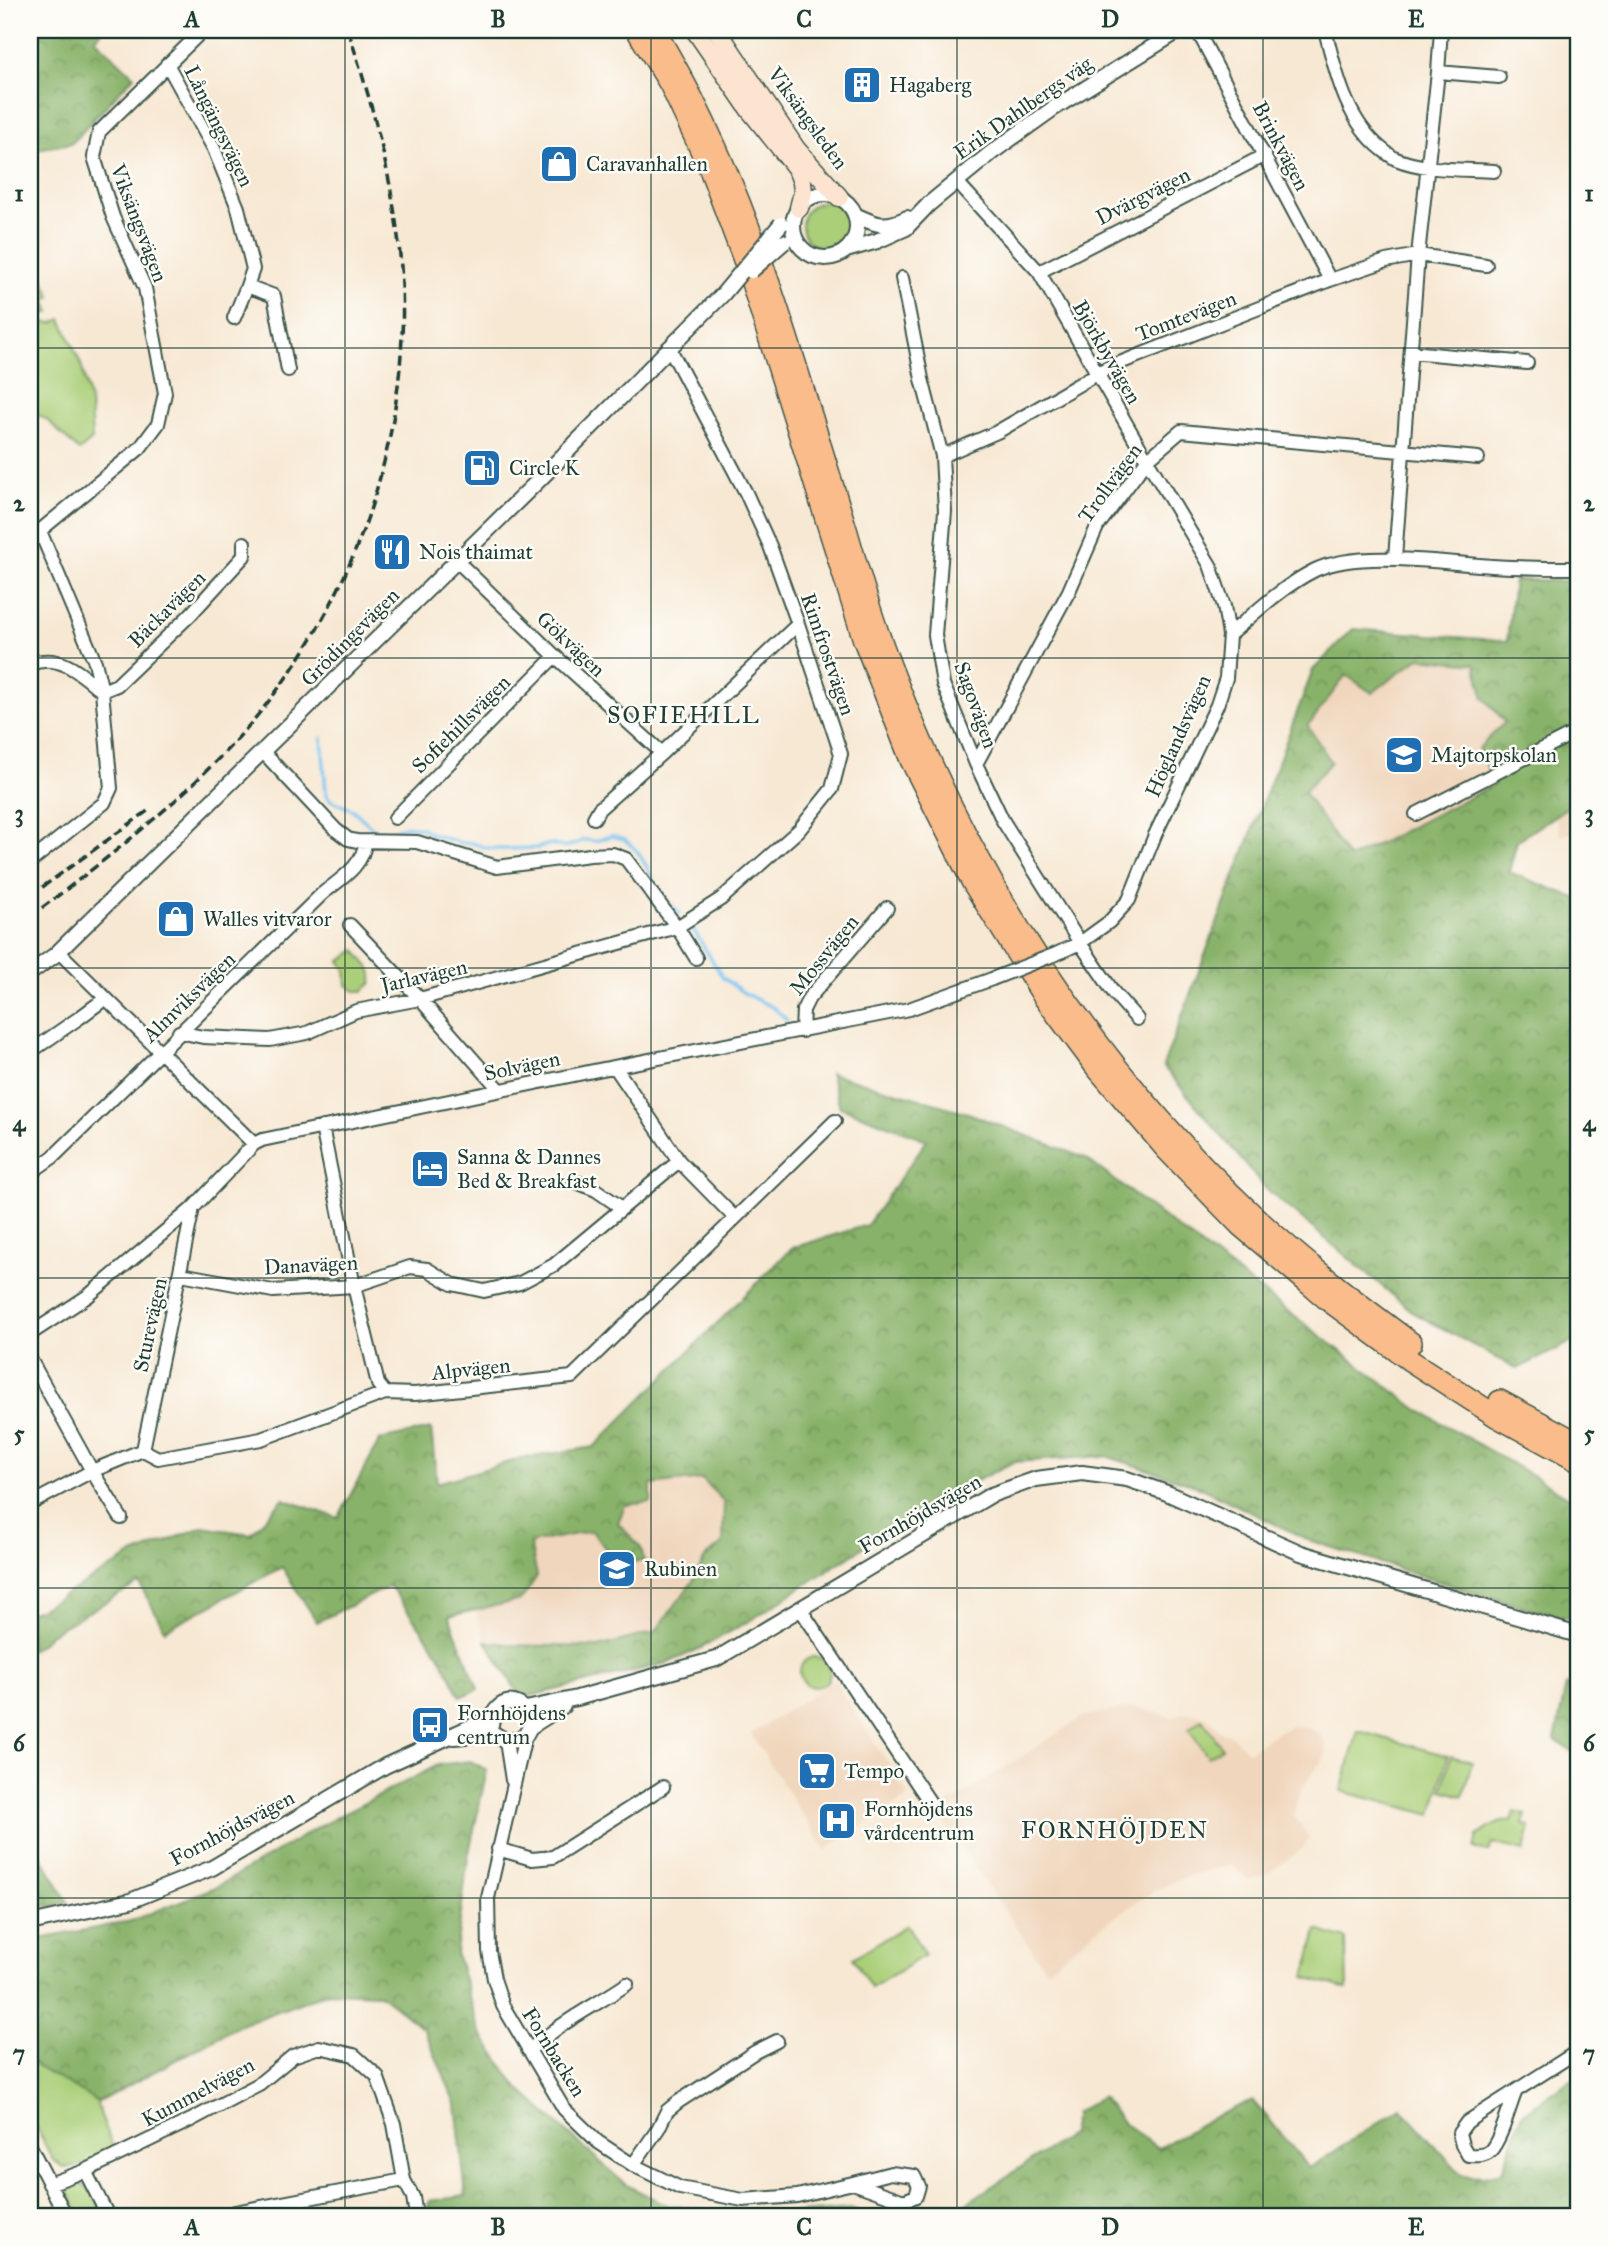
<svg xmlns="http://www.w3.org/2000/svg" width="1608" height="2246" viewBox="0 0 1608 2246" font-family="'IM FELL Great Primer',serif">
	<defs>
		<pattern id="forest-crowns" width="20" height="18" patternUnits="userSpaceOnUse" patternTransform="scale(1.75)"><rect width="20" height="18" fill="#88b269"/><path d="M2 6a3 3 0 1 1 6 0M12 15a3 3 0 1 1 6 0" fill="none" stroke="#6f9257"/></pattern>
	</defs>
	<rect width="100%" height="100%" fill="#fdfcf7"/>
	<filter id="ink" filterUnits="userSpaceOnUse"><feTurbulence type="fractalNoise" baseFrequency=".0143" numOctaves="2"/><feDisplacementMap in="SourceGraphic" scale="14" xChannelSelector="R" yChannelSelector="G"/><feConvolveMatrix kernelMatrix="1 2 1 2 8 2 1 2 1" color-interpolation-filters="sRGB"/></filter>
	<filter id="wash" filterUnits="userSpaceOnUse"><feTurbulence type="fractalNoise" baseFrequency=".00686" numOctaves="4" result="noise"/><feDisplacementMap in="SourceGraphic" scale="28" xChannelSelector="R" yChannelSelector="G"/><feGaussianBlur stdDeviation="1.57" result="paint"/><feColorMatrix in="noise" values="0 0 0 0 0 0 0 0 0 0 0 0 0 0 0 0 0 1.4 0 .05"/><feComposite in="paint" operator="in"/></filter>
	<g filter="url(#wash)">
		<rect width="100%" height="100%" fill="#f7e8d3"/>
		<path fill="#f0d6bc" d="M1419,658L1476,664L1484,698L1505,722L1495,784L1349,859L1304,792L1331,762L1308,726L1346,675L1372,693Z
			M1578,740V831L1561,836L1539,761Z
			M702,1479L724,1501L723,1543L705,1558L693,1581L655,1632L598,1647L514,1645L486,1641L475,1610L521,1600L530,1543L593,1531L616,1562L641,1548L618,1522L625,1505L651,1502V1485Z
			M835,1680L909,1796L825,1850L751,1734Z
			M1134,1707L1172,1717L1184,1713L1197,1714L1210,1719L1220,1731L1232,1736L1248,1752L1278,1732L1293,1726L1306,1727L1319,1733L1325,1743L1326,1755L1299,1792L1294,1816L1309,1838L1302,1849L1267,1874L1248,1880L1232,1865L1190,1875L1155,1890L1103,1925L1046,1970L936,1812L1084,1716Z"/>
		<path fill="#abcf79" stroke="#658656" stroke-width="2" d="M802 225a23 23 0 1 1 46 0a23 23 0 1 1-46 0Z
			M30,256L40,271L51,297L45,300L50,312L39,317L42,322L54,323L61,319L81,364L90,402L92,440L79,451L47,420L30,410Z
			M356,950C364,965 374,964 372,983L363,991H355L347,985L346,970L340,961Z
			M800 1672a15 15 0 1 1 30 0a15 15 0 1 1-30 0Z
			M1202,1719L1222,1748L1208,1757L1189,1729Z
			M1358,1731L1448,1756L1432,1815L1341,1791Z
			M1451,1756L1472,1762L1463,1796L1442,1790Z
			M1514,1812L1526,1815L1523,1825L1530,1827L1524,1851L1492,1843L1489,1852L1474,1848L1477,1836C1488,1830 1498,1819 1511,1822Z
			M907,1925L925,1955L871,1988L853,1958Z
			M1317,1930L1346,1939L1347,1989L1305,1977Z
			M30,2060L38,2067L98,2102L97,2105L115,2152L84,2164L65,2168L53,2160L30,2115Z
			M74,2181L86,2186L108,2216H80L68,2191Z"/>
		<path fill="url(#forest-crowns)" stroke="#54784e" stroke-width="2" fill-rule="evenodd" d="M30,30H103L95,39L134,76L72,143L37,149L30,152Z
			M1514,580L1578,581V800L1517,841L1509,872L1578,899V1339L1517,1369L1414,1313L1266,1189L1163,1066L1313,670L1353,629L1507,641ZM1419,658L1475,664L1484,698L1505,722L1478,749L1495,784L1349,859L1304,792L1331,762L1308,726L1346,675L1372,693Z
			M830,1073L968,1113L1085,1158L1416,1408L1578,1502V1621L1494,1599L1308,1540L1195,1485L1106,1456L1013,1462L925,1507L751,1620L703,1647L668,1663L521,1698L486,1641L514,1645L598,1647L655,1632L693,1581L705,1558L723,1543L724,1502L702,1479L651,1485V1502L625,1505L618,1523L641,1548L644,1561L616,1562L592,1531L530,1543L537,1576L521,1600L449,1616L478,1689L461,1697L439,1654L390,1586L317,1622L282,1567L165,1630L139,1583L50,1634L42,1643L30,1650V1612L39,1609L66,1594L131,1556L202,1527L251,1534L283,1499L338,1518L380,1440L431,1429L437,1483L519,1459L594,1447L792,1248L867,1225L927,1140L840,1107Z
			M1566,1685L1578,1689V1755L1555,1740Z
			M470,1761L487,1770L468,1857L456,1953L480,2032L518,2088L626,2185L667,2205L754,2216H427L429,2201L466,2196L456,2104L424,2029L380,1994L329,1992L238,2026L98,2102L38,2067L30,2060V1941L131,1921L218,1886L324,1824L438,1765Z
			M30,1838L68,1902L55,1906L30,1905Z
			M1578,2075V2216H947L1071,2134L1075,2113L1102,2097L1122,2122L1158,2148L1210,2119L1253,2100L1309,2168L1401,2108L1462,2175L1484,2176L1502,2172L1521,2115Z
			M853,2209L870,2216H759Z"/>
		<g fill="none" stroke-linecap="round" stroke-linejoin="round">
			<path stroke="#75c1ef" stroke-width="3.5" d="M322,738L326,793L330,800L353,810L377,832L394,830L407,826L422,828L431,834L461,843H472L487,848L502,849L538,848L550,844L563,847L576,844L583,840L596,841L611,836L624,839L637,851L647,867L655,886L666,901L680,913
				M693,929L723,978L744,993L774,1008L787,1020"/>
		</g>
	</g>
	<g filter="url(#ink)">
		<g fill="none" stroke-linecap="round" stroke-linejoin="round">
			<defs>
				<path id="minor" d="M1197,30L1330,280
					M1325,30C1336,73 1346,121 1383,150C1387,153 1392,157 1396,159C1425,171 1463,169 1494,171
					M167,64L214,149L238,208L253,269L247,286L274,296L288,370
					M1438,72L1499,77
					M956,181L1039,272L1147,460L1210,565L1224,606L1229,635L1226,678L1217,705L1155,835L1129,900L1109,922L1080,943L1056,954
					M1039,272L1265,155
					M902,278L922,379L942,456L945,511L935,635L943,684L976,764L1003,821L1080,943L1114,993L1137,1019
					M234,318L247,286
					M1411,352L1527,363
					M942,456L997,432L1107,368L1330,280L1386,261L1418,255L1486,265
					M30,539L140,448L158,424L165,393L145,288L113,217L94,157L99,132L203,30
					M1395,558L1418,255L1438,72L1441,30
					M457,561L555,656L662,753
					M1229,635C1256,612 1283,586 1315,570C1359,549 1443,563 1492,566C1521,568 1549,568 1578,568
					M30,664C60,653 79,672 102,691
					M102,691L117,685L190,615L244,556V543
					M263,752L336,830L348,839L357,841L417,842L497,867L590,855L613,854L626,859L677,927L696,958
					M976,764L1069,591L1097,527L1147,460L1181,431L1478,458
					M1416,814L1578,731
					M395,818L555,656
					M594,818L599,809L662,753L798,624
					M30,862L104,803L111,788L102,691L95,662L40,531
					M350,925L420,999L500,1090
					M59,952L254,1144
					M802,1031L803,1010L809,998L887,908
					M179,1032L203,1037L270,1040L307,1033L356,1011L420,999L677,927L721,899L799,830L832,789L841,754L798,624L770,546L746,493L669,347
					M30,1052L79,1018L106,998
					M615,1067L679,1161L735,1218
					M322,1127L354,1286L378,1384L385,1393
					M30,1173L53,1157L322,894C339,880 364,866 365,842
					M574,1181L596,1190L622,1208
					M181,1274L273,1291L354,1286L410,1267L427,1269L452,1284L484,1291L520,1283L554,1265L679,1161
					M30,1334L88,1296L193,1208L254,1144L262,1140L598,1070L909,1009L992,979
					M30,1359L92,1471L121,1518
					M143,1450L193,1208
					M30,1504L92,1471L143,1450L158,1458L261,1439L385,1393L415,1394L572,1377L835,1121
					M801,1610L931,1804
					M525,1736L488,1898L489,1951L494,1979L503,2006L564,2109L598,2142L633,2165L680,2188L743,2200L797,2196L853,2183L904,2201L916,2196L919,2186L914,2176L891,2173L853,2183
					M506,1741L512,1780
					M498,1849L532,1859L553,1857L663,1787
					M528,2050C540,2043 545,2037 555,2030C578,2013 604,2000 627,1984
					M1515,2093C1509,2108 1501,2140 1490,2151C1483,2157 1475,2155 1468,2155L1462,2145L1459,2133L1467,2122L1578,2051
					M30,2146L66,2216
					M633,2165L658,2129L667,2111L678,2102L755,2052L777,2041
					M85,2171L108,2216
					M404,2180L413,2197L416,2216
					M49,2184L85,2171L191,2120L259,2084L293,2056L319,2047L354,2055L377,2076L394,2124L404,2180L235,2212L228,2216"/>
				<path id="tertiary" d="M793 226a32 32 0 1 1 64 0a32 32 0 1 1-64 0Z
					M855,215C876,225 885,229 907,218
					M846,250L877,241L906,228L929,204L991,153L1054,108L1180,30
					M30,973L55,955L540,479L723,294
					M526,1709L577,1698L716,1659L991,1495L1036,1479L1082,1473L1127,1479L1167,1493L1301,1553L1578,1635
					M491,1725C493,1701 516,1694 529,1715
					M454,1737L487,1734L496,1735L506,1741L517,1740L525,1736L530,1727L563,1706
					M30,1923L130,1901L212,1868L385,1766L492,1717"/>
				<path id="secondary" d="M695,30L750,110L797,169L802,182L803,192L799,208
					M717,30L796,149L839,197"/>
				<path id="motorway" d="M637,30L670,84L710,169L749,273L864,640L911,760L973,883L1044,997L1097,1068L1167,1150L1240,1225L1300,1276L1328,1300L1411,1361L1496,1416L1578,1461
					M654,30C749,184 792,358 846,529C856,564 866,599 878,633C958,856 1081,1054 1254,1216C1303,1262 1357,1303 1411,1343
					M1500,1401L1578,1443"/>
			</defs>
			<use href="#minor" stroke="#3f574c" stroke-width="16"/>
			<use href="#tertiary" stroke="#3f574c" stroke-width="18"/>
			<use href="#secondary" stroke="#3f574c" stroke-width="21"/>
			<use href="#motorway" stroke="#3f574c" stroke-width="24"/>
			<use href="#minor" stroke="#fff" stroke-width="12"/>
			<use href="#tertiary" stroke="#fff" stroke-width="14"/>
			<use href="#secondary" stroke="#fde4d0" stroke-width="18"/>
			<use href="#motorway" stroke="#f9bc8a" stroke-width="21"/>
			<path stroke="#1f3d34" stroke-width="3.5" stroke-dasharray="10 5" stroke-linecap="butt" d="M30,896L149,810
				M30,917C105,860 182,802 245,730C360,599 418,419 399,245C391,172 371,100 348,30"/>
			<defs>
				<path id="minor-bridge" d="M992,979L1056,954"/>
				<path id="tertiary-bridge" d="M751,271L784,242
					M723,294L781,224"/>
			</defs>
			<use href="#minor-bridge" stroke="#3f574c" stroke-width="16" stroke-linecap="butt"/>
			<use href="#tertiary-bridge" stroke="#3f574c" stroke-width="18" stroke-linecap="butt"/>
			<use href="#minor-bridge" stroke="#fff" stroke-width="12"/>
			<use href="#tertiary-bridge" stroke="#fff" stroke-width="14"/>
		</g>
	</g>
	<path fill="none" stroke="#1f3d34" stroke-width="2" stroke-opacity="0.55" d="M345,30V2216M651,30V2216M957,30V2216M1263,30V2216M30,348H1578M30,658H1578M30,968H1578M30,1278H1578M30,1588H1578M30,1898H1578"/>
	<defs>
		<symbol id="building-square" viewBox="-11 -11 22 22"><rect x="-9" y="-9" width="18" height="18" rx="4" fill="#1f6fb2" stroke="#fdfcf7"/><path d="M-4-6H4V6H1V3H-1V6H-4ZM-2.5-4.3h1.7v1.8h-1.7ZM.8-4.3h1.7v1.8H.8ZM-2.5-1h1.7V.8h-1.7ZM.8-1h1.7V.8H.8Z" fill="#fff"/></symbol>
		<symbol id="shop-square" viewBox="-11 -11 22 22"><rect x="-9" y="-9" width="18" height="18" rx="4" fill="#1f6fb2" stroke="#fdfcf7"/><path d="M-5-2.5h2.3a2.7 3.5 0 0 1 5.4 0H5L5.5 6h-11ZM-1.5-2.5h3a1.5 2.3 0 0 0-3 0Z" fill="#fff"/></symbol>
		<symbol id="fuel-square" viewBox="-11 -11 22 22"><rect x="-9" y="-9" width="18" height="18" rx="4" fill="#1f6fb2" stroke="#fdfcf7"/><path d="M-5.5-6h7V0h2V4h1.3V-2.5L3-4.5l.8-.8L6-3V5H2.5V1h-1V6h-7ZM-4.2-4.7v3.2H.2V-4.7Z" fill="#fff"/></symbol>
		<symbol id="restaurant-square" viewBox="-11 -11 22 22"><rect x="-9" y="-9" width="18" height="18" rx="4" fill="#1f6fb2" stroke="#fdfcf7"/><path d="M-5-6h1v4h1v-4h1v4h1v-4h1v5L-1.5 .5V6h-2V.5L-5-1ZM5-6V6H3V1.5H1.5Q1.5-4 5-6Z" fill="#fff"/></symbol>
		<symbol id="school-square" viewBox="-11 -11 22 22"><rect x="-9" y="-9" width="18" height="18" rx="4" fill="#1f6fb2" stroke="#fdfcf7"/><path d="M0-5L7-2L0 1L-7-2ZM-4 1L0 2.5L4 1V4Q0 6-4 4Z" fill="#fff"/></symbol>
		<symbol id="hotel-square" viewBox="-11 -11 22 22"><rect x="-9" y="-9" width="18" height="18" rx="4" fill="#1f6fb2" stroke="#fdfcf7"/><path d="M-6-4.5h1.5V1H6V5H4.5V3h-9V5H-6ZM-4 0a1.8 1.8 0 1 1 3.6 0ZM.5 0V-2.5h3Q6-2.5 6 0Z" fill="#fff"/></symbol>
		<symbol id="bus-square" viewBox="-11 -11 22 22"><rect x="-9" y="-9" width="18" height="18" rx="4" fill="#1f6fb2" stroke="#fdfcf7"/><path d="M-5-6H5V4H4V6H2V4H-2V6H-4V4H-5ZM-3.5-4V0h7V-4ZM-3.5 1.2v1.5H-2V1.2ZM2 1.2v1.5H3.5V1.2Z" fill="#fff"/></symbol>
		<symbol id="supermarket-square" viewBox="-11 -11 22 22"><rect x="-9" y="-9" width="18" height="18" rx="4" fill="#1f6fb2" stroke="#fdfcf7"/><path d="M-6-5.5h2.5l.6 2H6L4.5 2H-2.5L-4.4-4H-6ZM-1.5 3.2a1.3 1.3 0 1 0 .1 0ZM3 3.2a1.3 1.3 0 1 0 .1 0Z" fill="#fff"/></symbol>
		<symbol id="hospital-square" viewBox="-11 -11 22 22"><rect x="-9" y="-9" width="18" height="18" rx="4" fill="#1f6fb2" stroke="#fdfcf7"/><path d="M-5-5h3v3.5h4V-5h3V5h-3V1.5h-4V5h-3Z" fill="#fff"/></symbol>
	</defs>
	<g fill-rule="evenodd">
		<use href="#building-square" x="840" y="63" width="44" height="44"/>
		<use href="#shop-square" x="537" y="142" width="44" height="44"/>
		<use href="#fuel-square" x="460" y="446" width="44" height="44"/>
		<use href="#restaurant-square" x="370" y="530" width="44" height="44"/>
		<use href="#school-square" x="1382" y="733" width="44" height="44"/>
		<use href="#shop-square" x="154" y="897" width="44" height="44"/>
		<use href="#hotel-square" x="408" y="1147" width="44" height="44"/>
		<use href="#school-square" x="595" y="1547" width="44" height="44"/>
		<use href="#bus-square" x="408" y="1703" width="44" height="44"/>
		<use href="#supermarket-square" x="795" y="1749" width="44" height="44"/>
		<use href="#hospital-square" x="815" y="1799" width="44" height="44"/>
	</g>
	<g text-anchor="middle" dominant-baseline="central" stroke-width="5" stroke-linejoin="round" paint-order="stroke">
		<g font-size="21" fill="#1f3d34" stroke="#fdfcf7" text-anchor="start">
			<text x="889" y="85">Hagaberg</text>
			<text x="586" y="164">Caravanhallen</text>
			<text x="509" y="468">Circle K</text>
			<text x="419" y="552">Nois thaimat</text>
			<text x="1431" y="755">Majtorpskolan</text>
			<text x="203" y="919">Walles vitvaror</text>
			<text x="457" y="1157">Sanna &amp; Dannes<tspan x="457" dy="24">Bed &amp; Breakfast</tspan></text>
			<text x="644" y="1569">Rubinen</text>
			<text x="457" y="1713">Fornhöjdens<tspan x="457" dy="24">centrum</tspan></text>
			<text x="844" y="1771">Tempo</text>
			<text x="864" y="1809">Fornhöjdens<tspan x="864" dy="24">vårdcentrum</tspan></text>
		</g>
		<g font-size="21" fill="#1f3d34" stroke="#fdfcf7">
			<text transform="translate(1023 108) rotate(-35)">Erik Dahlbergs väg</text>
			<text transform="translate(808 118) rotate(54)">Viksängsleden</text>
			<text transform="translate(219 126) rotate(64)">Långängsvägen</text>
			<text transform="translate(1281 146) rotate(62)">Brinkvägen</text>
			<text transform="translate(1143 196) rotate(-27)">Dvärgvägen</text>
			<text transform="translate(139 223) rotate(69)">Viksängsvägen</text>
			<text transform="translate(1186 316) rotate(-21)">Tomtevägen</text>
			<text transform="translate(1107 352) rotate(60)">Björkbyvägen</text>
			<text transform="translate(1110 483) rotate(-54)">Trollvägen</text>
			<text transform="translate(167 609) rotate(-45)">Bäckavägen</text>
			<text transform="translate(350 637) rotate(-45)">Grödingevägen</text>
			<text transform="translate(571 644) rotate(43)">Gökvägen</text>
			<text transform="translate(828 654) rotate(71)">Rimfrostvägen</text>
			<text transform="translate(976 705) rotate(70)">Sagovägen</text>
			<text transform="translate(461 724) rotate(-45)">Sofiehillsvägen</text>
			<text transform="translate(1178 736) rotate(-66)">Höglandsvägen</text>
			<text transform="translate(824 955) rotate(-51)">Mossvägen</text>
			<text transform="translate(424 976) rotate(-13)">Jarlavägen</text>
			<text transform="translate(189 997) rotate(-44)">Almviksvägen</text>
			<text transform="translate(522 1066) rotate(-12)">Solvägen</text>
			<text transform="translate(311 1265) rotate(-3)">Danavägen</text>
			<text transform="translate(150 1325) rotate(-78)">Sturevägen</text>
			<text transform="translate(471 1369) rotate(-6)">Alpvägen</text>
			<text transform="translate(920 1514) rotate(-30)">Fornhöjdsvägen</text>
			<text transform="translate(232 1828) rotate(-28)">Fornhöjdsvägen</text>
			<text transform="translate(554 2052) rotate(58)">Fornbacken</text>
			<text transform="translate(198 2092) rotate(-28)">Kummelvägen</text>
		</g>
		<g font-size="23" letter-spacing="2" fill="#1f3d34" stroke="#fdfcf7">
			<text x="684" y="715">SOFIEHILL</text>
			<text x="1115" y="1830">FORNHÖJDEN</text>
		</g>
	</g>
	<rect width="1608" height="2246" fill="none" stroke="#fdfcf7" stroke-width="77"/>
	<rect x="38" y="38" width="1532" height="2170" fill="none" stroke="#1f3d34" stroke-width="2.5"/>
	<g font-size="23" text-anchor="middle" font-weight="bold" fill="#1f3d34">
		<text x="192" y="27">A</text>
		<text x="498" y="27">B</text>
		<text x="804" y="27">C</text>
		<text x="1110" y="27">D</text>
		<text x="1416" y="27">E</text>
		<text x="19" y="201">1</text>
		<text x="1589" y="201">1</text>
		<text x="19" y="511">2</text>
		<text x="1589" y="511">2</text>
		<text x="19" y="821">3</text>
		<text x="1589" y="821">3</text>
		<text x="19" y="1131">4</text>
		<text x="1589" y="1131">4</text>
		<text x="19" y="1441">5</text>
		<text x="1589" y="1441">5</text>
		<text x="19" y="1751">6</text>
		<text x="1589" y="1751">6</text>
		<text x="19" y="2061">7</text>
		<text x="1589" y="2061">7</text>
		<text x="192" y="2235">A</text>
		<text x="498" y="2235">B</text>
		<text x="804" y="2235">C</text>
		<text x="1110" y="2235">D</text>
		<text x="1416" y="2235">E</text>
	</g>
</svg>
